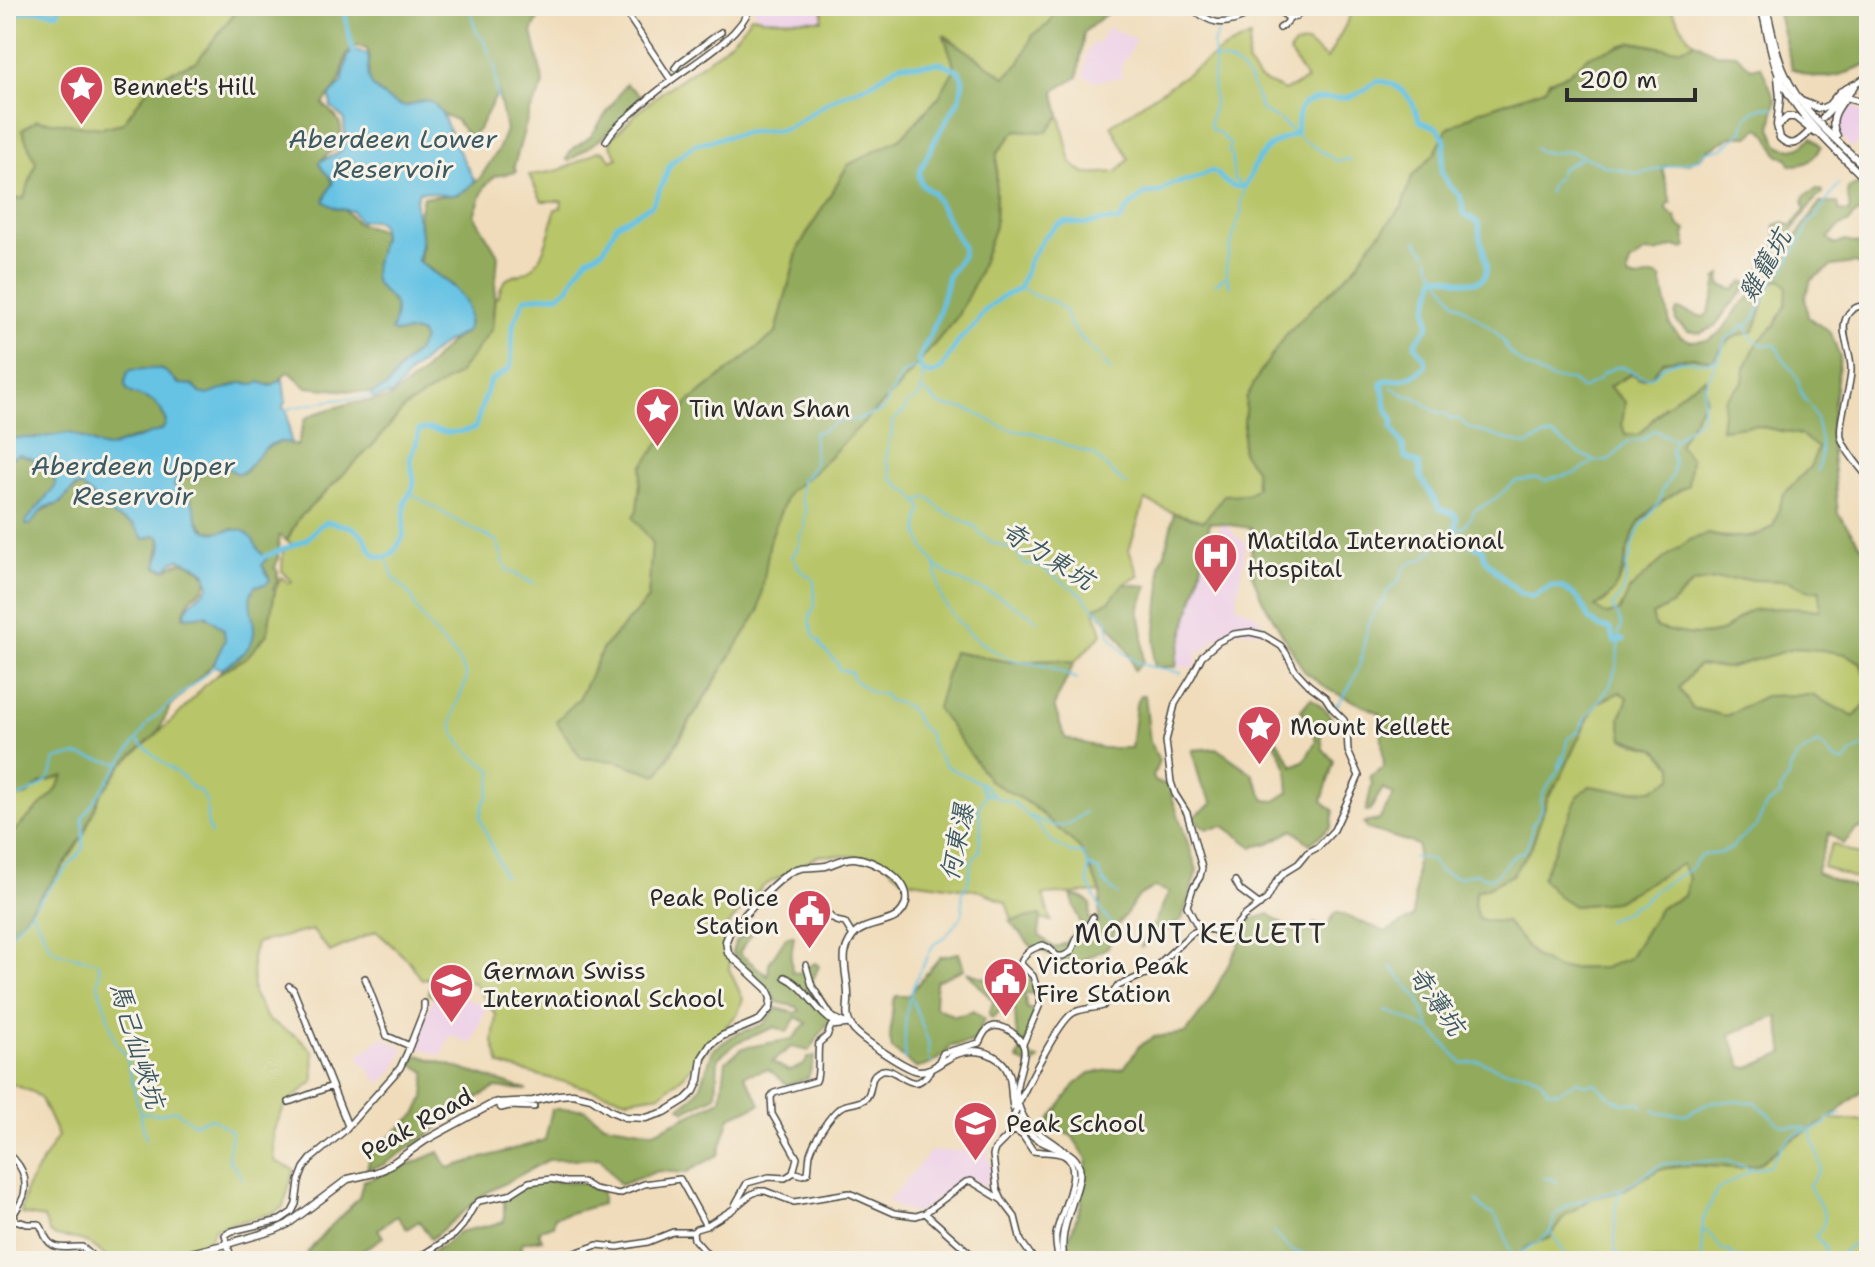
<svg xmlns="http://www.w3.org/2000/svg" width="1875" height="1267" viewBox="0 0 1875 1267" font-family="'Shantell Sans','LXGW WenKai TC',sans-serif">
	<rect width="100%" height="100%" fill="#f7f3e8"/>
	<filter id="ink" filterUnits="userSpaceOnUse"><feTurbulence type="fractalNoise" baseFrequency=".0125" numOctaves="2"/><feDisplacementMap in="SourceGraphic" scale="16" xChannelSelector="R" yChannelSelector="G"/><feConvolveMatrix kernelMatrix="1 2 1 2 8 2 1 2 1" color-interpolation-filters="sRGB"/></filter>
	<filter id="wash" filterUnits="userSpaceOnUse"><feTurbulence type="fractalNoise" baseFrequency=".006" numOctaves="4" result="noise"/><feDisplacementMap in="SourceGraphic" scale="32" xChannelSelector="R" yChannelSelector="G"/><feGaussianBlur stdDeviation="1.8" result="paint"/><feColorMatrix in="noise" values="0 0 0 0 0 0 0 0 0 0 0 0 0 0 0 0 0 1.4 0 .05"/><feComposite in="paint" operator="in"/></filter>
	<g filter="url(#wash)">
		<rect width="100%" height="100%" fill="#f0dcba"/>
		<path fill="#eed0e8" d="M753,6H821L822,20L763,19L755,12Z
			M1108,27L1136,40L1120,69L1122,77L1097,81L1084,76L1087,52L1093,43L1098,44Z
			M1845,105L1853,106L1859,111H1864L1869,115V131L1852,148L1835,129L1836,118Z
			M1227,524L1234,535L1243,540L1246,545L1236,605L1255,614L1261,620L1260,632L1240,630L1224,634L1215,639L1203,651L1198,650L1195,667H1176L1177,657L1208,538L1211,534L1218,532L1223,525Z
			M445,990L487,1006L472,1044L450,1035L441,1056L414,1045L421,1033L433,996L441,999Z
			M384,1036L388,1041L401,1046L403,1052L395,1068L381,1084L358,1057Z
			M990,1149V1152L988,1153L989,1163L991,1164L992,1174L987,1177L986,1185L991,1190L969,1178L959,1182L920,1212H908L905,1209L897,1208L888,1201L930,1152Z"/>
		<path fill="#b8c567" stroke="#727849" stroke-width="2" d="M6,6H240L197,61L156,78L123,123L101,128L76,126L22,130L36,163L24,198L6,200Z
			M821,6H1057L1049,24L1033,35L1020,63L1005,77L946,36L955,68L939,97L901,138L848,165L798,249L776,333L689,402L642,467L637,511L653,542L648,599L603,648L579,699L581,758L616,761L658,775L758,611L770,540L788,492L813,473L897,389L957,317L995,226L997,153L1016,130L1047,132L1060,115L1071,163L1085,174L1117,172L1129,159L1111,125L1224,49L1250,37L1247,63L1259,79L1284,91L1307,80L1289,52L1295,45L1307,43L1327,59L1356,6H1669L1689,38L1695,42L1686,48L1677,50L1633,42L1589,56L1568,74L1549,81L1545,89L1480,111L1448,129L1435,153L1412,177L1402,207L1370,245L1357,265L1333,290L1312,308L1246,398L1242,452L1255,469L1256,488L1248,494L1224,496L1204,521L1174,513L1145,500L1129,550L1139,576L1123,584L1110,601L1094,608L1102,634L1074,663L1056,660L1010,662L953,652L948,674L989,780L1033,806L1080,848L1101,892L1043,895L1051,921L1030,918L1016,930L1006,903L982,891L905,880L877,857L819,855L762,887L721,933L730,959L729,969L743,999L738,1013L684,1075L661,1094L628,1099L500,1065L493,1042L496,1015L475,983L461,980L440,984L432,993L442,997L441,1000L428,994L431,982L444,975L440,973L431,978L422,980L410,962L376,931L330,952L312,930L256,943L252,957L253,993L268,1020L298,1037L313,1052L314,1081L285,1105L273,1132L275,1161L294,1170L283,1207L273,1213L215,1228L209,1240L201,1244L133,1261H110C100,1251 91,1242 76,1239C66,1237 59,1239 50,1233L44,1218L21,1214L26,1188L58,1136L41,1099L33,1092L6,1082V940L60,871L83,836L100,795L123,764L180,713L206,684L218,674L247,656L267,634L275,591L281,577L289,583L292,581L282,571L283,551L292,547L291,543L287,541L298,519L374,444L404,408L458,374L492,329L495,297H498C505,269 514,281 531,269C544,259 552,225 555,209L561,208L562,201H542L529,175C562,172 570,167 598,151L605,152L611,161L618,158L610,144L613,137C630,120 646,103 665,90C694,68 732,49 751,16L759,17L763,19L822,20L823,12Z
			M1781,279L1788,287L1786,305L1776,324L1757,343L1745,368L1743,383L1725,399L1721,429L1753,425L1801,435L1819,448L1810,467L1784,494L1773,527C1752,539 1730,539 1707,534L1630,589L1619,612L1607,615L1594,608L1606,601L1624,573L1628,544L1639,522L1665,499L1688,485L1679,445L1689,425L1665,405L1639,435L1625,434L1622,424L1625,402L1609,387C1643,366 1672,354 1713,359C1721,349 1727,338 1740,335C1745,334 1749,333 1754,331L1770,284Z
			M1722,579L1789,581L1810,591L1821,590V610C1802,609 1767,606 1750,611C1740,614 1733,625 1724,630C1704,640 1675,633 1655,627L1652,615L1671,605L1693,583Z
			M1796,648C1813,649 1848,650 1860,662C1869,671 1869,688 1869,700L1854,717L1812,695L1765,696L1726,716L1692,708L1679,688L1698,665L1727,668Z
			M1619,692L1628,698L1620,718L1623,738L1630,742L1656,749L1673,766V778L1653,790L1619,791L1589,786L1574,906L1614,902L1682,863L1689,878L1684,896L1660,908L1629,958L1605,968L1557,969L1535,957L1506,922L1486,921L1478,918C1474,908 1473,902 1476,891L1489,887L1512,875L1531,848L1548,797L1561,777L1584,726L1597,703Z
			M64,775L55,792L6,839V799L27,795L41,783Z
			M1832,844L1865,857L1857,879L1823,867Z
			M1829,1119L1869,1121V1261H1512L1528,1246L1550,1238L1564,1217L1590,1199L1622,1191L1659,1169L1692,1165L1739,1168L1757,1165L1786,1143Z"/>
		<path fill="#92aa5c" stroke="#5e6a44" stroke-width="2" fill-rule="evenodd" d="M240,6H544L532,32L544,85L529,113L514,166L516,172L495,176L485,186L474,215L498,255L492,329L458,374L404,408L374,444L298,519L287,541L281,536H279L278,559L275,568L278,572L277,582L273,589L275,591L267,634L247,657L218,674L222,669L244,653L250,596L255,586L266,584L269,576L262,565L267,557L260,554L245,532L232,529L222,532L207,531L197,519L191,498L175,488L174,483L182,476L225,466C231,469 237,476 243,473C249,470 251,462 255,457C261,450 275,442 284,442C289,442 293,444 297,446L305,419L314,414L351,403L388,399L420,375L450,342L465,333L469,323V314L464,300L452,285L420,262L422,241L419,216L423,197L456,195L467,189L480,178L498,150L506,130L498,92L478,130L468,136L456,120L442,114L436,106L424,100C418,101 411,106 405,106C396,106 372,90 369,80C366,69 373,60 367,49L357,46C339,56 347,66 339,82C336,90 328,95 323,104C339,120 343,120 340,143L319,162C322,171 330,174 333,183L325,197L335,208L345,210L357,223L383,231L374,275L376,283L387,294L395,306V333L415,330L422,336L423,340L418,350L397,371L390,383L386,388L373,393L306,387L291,373L287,372C282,376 280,382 274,384C268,387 247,382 237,384C226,387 214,400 202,394C199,392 196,388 193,386C189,385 184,386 181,384C174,382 169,371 161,370C153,369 133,377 125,380L126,388C144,401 159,396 166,423L162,430L156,433L134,438L108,448L102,447L68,433L37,438L10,439L6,443V200L24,198L36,163L22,130L37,120L101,128L123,123L156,78L197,61Z
			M1057,6H1116L1084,32L1078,77L1054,91L1060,115L1047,132L1016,130L997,153L995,226L977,278L957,317L897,389L813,473L788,492L770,540L759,611L685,728L658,775L616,761L581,758L556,721L579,699L603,648L648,599L652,542L633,517L637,510L642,467L689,402L776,333L798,249L848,165L901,138L939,97L955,68L944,36L1005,77L1020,63L1033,35L1049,24Z
			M1776,6H1833L1839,10L1855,9L1869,15V64C1852,72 1829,81 1810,76C1804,75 1797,70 1792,68Z
			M1633,42C1654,46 1677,55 1695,42L1715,53L1736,54L1751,68L1761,66L1776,101L1771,127L1777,143L1782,147L1793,149L1801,147L1812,137L1821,147C1811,162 1809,165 1790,165L1788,158L1779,156C1773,148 1769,132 1759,128L1749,136H1733L1707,150L1701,158L1688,163L1662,167L1671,203L1667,204L1666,210L1676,218L1678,225L1686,230L1684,236L1687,247L1684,249L1675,246L1656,253L1646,252L1630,263L1627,273L1629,278C1640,283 1651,271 1661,278L1670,324L1673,329L1681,337L1691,341L1708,340L1721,332L1740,306L1760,288L1820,203H1837L1839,205V211L1849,212C1851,204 1846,197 1848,188L1860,184L1869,202V213C1860,213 1852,213 1850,222L1840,226L1828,238L1835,245L1845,241L1869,246V272L1855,263L1832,266L1811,280L1805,298L1808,317L1831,333L1840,357L1830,434L1838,513L1869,557V683L1860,662L1845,654L1821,650L1796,648L1727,668L1698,665L1679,688L1692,708L1726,716L1765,696L1812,695L1854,717L1869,700V827L1857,829L1843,844L1829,833L1816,873L1856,888L1869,875V1085L1829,1119L1786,1143L1757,1165L1739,1168L1692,1165L1659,1169L1622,1191L1589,1199L1564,1217L1550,1238L1528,1246L1512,1261H1072L1068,1242L1081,1204L1087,1159L1072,1136L1046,1125L1075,1085L1090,1073L1124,1068L1139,1046L1154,1037L1186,1033L1208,1003L1245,934L1241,923L1269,914L1293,932L1313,931L1314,923L1325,929L1336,912L1386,932L1413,917L1418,846L1415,844L1368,829L1364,823L1379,820L1394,795L1383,788L1369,812L1366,811L1372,784L1370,776L1384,767L1380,713L1331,691L1304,671L1262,599L1252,574L1251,528L1210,522L1198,583L1177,657L1176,667H1155L1153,658L1161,585L1160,564L1165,553L1174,513L1204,521L1224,495L1248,494L1256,488L1255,469L1242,452L1246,398L1261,371L1285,336L1312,308L1333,289L1357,265L1370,245L1402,207L1412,177L1435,153L1447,129L1480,111L1545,89L1549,81L1568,74L1589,56ZM1781,279L1787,287L1786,305L1776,324L1757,343L1745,368L1743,383L1725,399L1721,429L1753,425L1801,435L1818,448L1810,467L1784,494L1773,527L1757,536L1725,538L1707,534L1690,540L1662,560L1630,589L1619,612L1607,615L1595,607C1629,589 1620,554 1638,525C1647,509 1672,495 1688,485L1691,459L1679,445L1705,399V378C1677,393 1660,411 1639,435L1625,434L1622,424L1625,402L1609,387L1632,373L1639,379L1651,376L1663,361L1694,357L1713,360C1721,350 1727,338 1740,335C1745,334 1749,333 1754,331L1770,284ZM1722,579L1789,581L1810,591L1820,590V610C1802,609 1766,606 1750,611C1740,614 1733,625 1724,630C1704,640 1676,633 1655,627L1652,615L1671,605L1693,583ZM1620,692L1628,698L1620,718L1623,738L1656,749L1673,766V778L1652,790L1619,791L1590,786L1578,796L1542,878L1557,895L1574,906L1614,902L1682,864L1689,879L1684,896L1660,908L1629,958L1604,968L1557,969L1535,957L1506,922L1486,921L1478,918C1474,908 1473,902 1476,891L1489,887L1512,875L1531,848L1548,797L1561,777L1584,726L1597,703ZM1778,1016L1784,1053L1749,1068L1742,1067L1730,1034Z
			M626,84L644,98L602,138L569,161L566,159L572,150L591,136Z
			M1817,189L1823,191L1822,195L1817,197L1759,276L1728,308L1715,327L1700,333L1687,331L1676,321L1675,315L1677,310H1681L1703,317L1707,315L1714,297L1717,278L1721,275L1720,285L1734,290L1744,281L1747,284C1756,276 1778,251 1777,238C1776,234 1774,230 1775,225L1784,222L1792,226L1805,209L1803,201L1806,195Z
			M17,454C30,458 60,466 55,485C54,493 42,506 38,514C45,507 50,508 58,504C68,499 68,490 81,486L114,516L134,525L146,539L156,535L161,539L156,567L166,570C184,556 191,563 207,576C207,590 201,589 192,597C187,602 185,609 183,616L186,617L203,615L210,618L224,630L225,640L214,663L170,707L158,733L123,764L100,795L83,836L60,871L6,940V839L55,792L64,776L41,783L27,795L6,799V460H9Z
			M1123,584L1148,586L1139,610L1143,635V662L1134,671C1130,646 1111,625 1094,608L1110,601Z
			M953,652L1010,662L1056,660L1074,663L1054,706L1065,738L1102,748H1131L1136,704L1141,695H1145L1150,742L1159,760L1153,777L1156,782C1170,786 1169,781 1172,797L1197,870L1182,919L1140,948L1155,922L1169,892L1154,887L1139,896L1117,926L1108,947L1070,968L1040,949L1032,947L1009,921L1041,915L1039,935L1054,948L1066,943L1081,925L1071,895L1083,898L1091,904L1089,918L1098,924L1101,892L1080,848L1033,806L989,780L937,708Z
			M1311,698L1329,713L1332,723L1319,726L1323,749L1334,761L1322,801L1334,811L1331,827L1310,844L1293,830L1269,843L1253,847L1224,826L1207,829L1192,818L1213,803L1201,784L1192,750L1216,748L1252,773L1265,800L1275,801L1289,792L1287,768L1272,737L1274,735L1293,766L1305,760L1316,741L1310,722L1301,710Z
			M756,926L739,953L768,976L769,963L786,937L794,936L791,957L792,972L798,973L815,963L819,966L810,986L820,995L836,1018L827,1024L809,1051L791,1047L772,1062L789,1071L804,1065L808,1058L815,1056L808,1078L788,1085L768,1069L744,1075L761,1104L730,1117L718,1155L685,1173L658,1171L620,1185L600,1158L548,1160L486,1193L431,1239L419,1221L407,1229L397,1216L378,1229L383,1237L358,1254L362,1261H314L307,1253L327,1230L359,1198L363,1181L406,1166L439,1152L448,1168L545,1140L552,1109H584L604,1124L654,1132L721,1100L726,1061L743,1048L792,1039L807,1023L796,1017L787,1032L775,1027L738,1042L718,1058L716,1096L685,1111L680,1107L693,1097L701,1086L713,1050L736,1034L763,1025L776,1008L796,1013L800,1011L797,1007L776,1002L770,989L732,953L735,942Z
			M959,953L964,969L936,981L935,1007L954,1016C961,1014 966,1015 973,1011L984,1019L975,1042L951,1046C943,1058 930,1067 916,1068L892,1049L890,1038L893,1001L896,996H908L940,957Z
			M1016,968C1026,974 1034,981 1035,993L1025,994L1026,1008L1035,1011L1025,1044L1028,1056L1039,1059L1031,1068L1017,1059L1021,1051L1016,1029L1015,1009L1004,1006L993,1018L989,1016L993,1001L967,972L984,978Z
			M418,1055L527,1090L495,1088L460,1107L430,1134L383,1165L367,1169L371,1153L417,1113L424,1098L426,1072L412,1064Z
			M547,1181L583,1183L602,1192V1204L555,1217L553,1225L540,1229L539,1234L542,1239L521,1243L523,1253L546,1249L551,1260L416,1261L444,1245L459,1232L504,1222V1198L529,1183Z"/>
		<path fill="#66c3e4" stroke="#487788" stroke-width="2" d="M353,51L368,54C370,63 367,71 369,79C372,90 392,104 403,106C415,108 421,95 433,103C442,110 445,120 449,130C456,147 466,165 475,181C454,204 445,192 420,191C409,204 423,225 421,242C421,249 418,254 418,261C441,281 477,291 467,331L444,343L410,373L393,394L375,398L371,397V394L388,386L397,372L418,350L423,340L421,334C411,328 400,336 391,331C408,292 374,298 374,274C373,256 387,241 380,223L373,220L359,221L352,211L335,208L324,201L333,182C330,174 321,171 319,162C325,158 332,157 338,153C348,147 344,129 344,119L331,107L330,95L342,83L348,56Z
			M144,369H160L166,372L179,384L193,385L200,393L208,395L241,383L253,384L260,382L270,386L283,379L286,403L283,405V408L287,411L291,444C263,431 250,477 237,473C232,472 229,468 225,466L182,476L176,480L174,485C179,491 189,494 192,502C197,511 195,524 205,530C218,538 236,523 248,534C256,541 257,552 267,558L262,565L270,580L266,584L255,586C242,603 261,625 251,643C245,655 232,661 222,669L215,666L214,663L225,640L224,630L206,615L185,617C185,601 201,597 209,586L206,573L196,566L179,559L174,561L166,569L157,566L162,546L161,538L156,535L144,539L134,525L114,516L81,486L75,487L59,504L48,506L42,510L30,525H26L27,520L55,487C57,466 36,460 19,454L6,460V443L13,438H37L68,433L73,434L102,447L108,448L162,430C167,423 167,420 162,412C151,393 140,400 128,391C127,389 126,387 125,385L127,373L131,370Z"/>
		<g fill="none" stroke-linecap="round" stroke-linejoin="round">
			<path stroke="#66c3e4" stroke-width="2" d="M469,6L476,31L486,44L495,68L497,98
				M1218,32L1213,44L1215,66L1213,74L1214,101L1210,125L1211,129L1219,133L1230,144L1229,152L1233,156L1232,163L1234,179L1245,187L1241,202L1242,212L1237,222L1227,260L1226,271L1230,288
				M1213,59C1246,60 1252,84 1262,111L1280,120L1293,132
				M1296,133L1300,138L1335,160L1340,161L1345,159L1350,161
				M1535,148L1539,151L1552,153L1571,151L1605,166L1638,174L1700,159L1704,152L1723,148L1743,131L1746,119L1754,111L1763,107L1774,108
				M1549,193C1551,187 1551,181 1558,178L1561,169L1581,158
				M1416,240L1427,254
				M1429,258L1431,265L1455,302L1495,331L1504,342L1508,351L1523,365L1552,379L1572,380L1580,388L1583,389L1598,380L1602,374L1616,367H1623L1640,376L1648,377L1654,375L1663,366L1677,361L1707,362L1717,359
				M1216,284L1227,275
				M1021,287L1035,296L1055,302L1065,311L1069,324L1089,347L1100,357L1111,371
				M1747,326C1749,342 1761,346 1776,345C1780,356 1788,364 1795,374C1802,385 1797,393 1809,404
				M919,366L902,374L894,390L888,397L887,404L881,411L856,420L838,421L823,430L814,433C812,453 822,465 801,481V500L806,510L804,520L805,529L801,533L798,548L792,556L801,571L812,578L814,582L815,605L809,619L814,637L821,643L820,645L838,664L839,669L852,673V678L872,693L883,694L890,701L900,703L910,709L921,727L928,732L933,748L946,766L984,785L995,797L1014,803L1036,823L1052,842L1071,853H1082L1088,865V884L1102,912
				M924,372L919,397L907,404L905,410L892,422V434L889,439L886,460L891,471V479L897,482L900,487L911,493L922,508C916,528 917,537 928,554C932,559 933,559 935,565C938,575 937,586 941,596C947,612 971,638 987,646
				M1391,387L1405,395L1415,397L1434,411L1446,414L1451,419H1459L1469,428L1526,445L1543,437L1553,435L1577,452L1595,461
				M922,390C930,393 934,402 941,405C949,408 958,407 966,409C988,417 1006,434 1031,432L1094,455L1121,481L1128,485
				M1811,408C1820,423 1825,455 1817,471
				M287,411L291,408L334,400L371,397
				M1677,438L1701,418C1704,408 1702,397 1705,386C1710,369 1723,357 1725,339L1737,332L1740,327L1749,325L1754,319L1777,275L1784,269L1805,233L1808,223L1817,215L1839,184
				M1597,461H1609L1628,442L1642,440L1654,430L1673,439
				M410,493L459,522L497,541L506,569L534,584
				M919,501L927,497L931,499L941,510L976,527L979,532L991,542L1014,550L1025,564L1040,567L1083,595L1087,602L1105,618L1108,623L1110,635L1125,654L1140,664L1153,667
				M1438,544L1454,531L1464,527L1475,510L1492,501L1516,481L1538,478L1546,481L1552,478L1577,473L1593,462
				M386,557L394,578L412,597L416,609L434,633L457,658L466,674V680C462,693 453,710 452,723C452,743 479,761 493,771L488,798L484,801L480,818L504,876
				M935,565C948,576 964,584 981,589C997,594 1024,610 1038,621
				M988,647L998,653
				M1000,654C1016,664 1035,662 1052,668C1060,671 1069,676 1077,679
				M1156,667L1181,673
				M1335,707C1344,697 1353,682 1358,669C1367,647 1363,614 1385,601L1386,593L1401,578L1404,568L1413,562L1423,559L1435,547
				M138,741L161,761L185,779L191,787L201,792L207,803V822L211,835
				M1558,767L1562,755
				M1791,767L1798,755L1818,743C1829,750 1832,763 1845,762L1852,753L1869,743
				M980,786L985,794L993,795
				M6,800C19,797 40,790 49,778C53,774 53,765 55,759L76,755L119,763
				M1030,816C1057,827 1060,834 1085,812
				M1413,857L1418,858
				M1421,858L1430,860L1442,872L1452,876L1461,877L1475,873L1487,878L1494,877L1515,855L1525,851L1531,836L1532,825L1542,810L1541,801L1543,793L1564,761L1567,739L1579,731L1584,721L1610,686L1617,664L1619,632L1622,625L1617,614L1614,612L1613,606C1623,595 1628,579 1626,565L1632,554L1631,547L1640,528L1660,501L1662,490L1672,476L1674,463L1671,451L1675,439
				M1089,866L1099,871L1104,882L1115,892
				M1117,894H1118
				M32,912L51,948L60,953L94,961
				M1104,914L1115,928
				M1607,921L1629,910L1632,906L1640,904L1653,891L1693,867L1695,862L1703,855L1722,853L1732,848L1737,841L1757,826L1765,807L1781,794L1780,790L1789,777L1790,768
				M6,940L83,849V817L150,721L215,666
				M929,953L934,944L946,936L961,917L963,911L962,893L968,883L971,862L979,851L981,824L978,808L986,794
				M96,962L100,969L98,986L104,1004L115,1041L126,1056L146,1139
				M1391,967L1418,998L1431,1030L1462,1063L1480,1061L1501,1070L1527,1073L1539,1078L1549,1091L1558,1092L1577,1081L1585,1085L1594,1083L1613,1099L1624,1104L1638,1102L1643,1107
				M912,999L928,1041L929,1055
				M1385,1011C1402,1015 1413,1024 1431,1030
				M905,1052C904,1030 906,1001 916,980C919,972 924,964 928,956
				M904,1060L905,1054
				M930,1061L931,1063
				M1653,1110L1659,1113L1686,1115L1713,1101L1755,1102L1779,1124L1784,1126L1806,1128
				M140,1113L159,1114L175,1110L194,1124L211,1118L232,1132L228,1158L243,1179
				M1869,1124L1867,1129L1869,1132
				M1812,1130L1813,1143L1815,1144L1821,1169L1809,1185C1817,1206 1836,1216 1815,1236L1825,1246L1827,1261
				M1544,1178L1553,1179L1558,1183
				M1869,1182L1867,1185L1869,1190
				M1477,1201C1480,1204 1482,1209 1486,1211C1494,1218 1491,1210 1497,1219C1505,1230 1507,1244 1513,1257
				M1272,1231L1292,1251L1317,1257L1323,1261
				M1703,1231L1709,1232L1723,1251H1729L1735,1257L1745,1259
				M1551,1232L1570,1261
				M1837,1259L1847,1248L1869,1236
				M1510,1261L1513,1257L1540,1241L1551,1231L1555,1216L1569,1204L1620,1190L1662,1164L1725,1160L1753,1170L1770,1165L1783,1144L1798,1133L1827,1125L1828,1119L1841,1114
				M1620,1261V1256L1615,1251V1209L1620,1190
				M1702,1261V1222L1717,1190L1752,1170"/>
			<path stroke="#66c3e4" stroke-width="5" d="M346,6L344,12L353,51
				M6,19C20,10 41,8 57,13L61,6
				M266,556L306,540L319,526L327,522L352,527L363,536L372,552L378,557H386L393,553L403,537L405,502L413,488L414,481L410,459L416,445L419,430C429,427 437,431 447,432C456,433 466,431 475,428L490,381L509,369L511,365L513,325L525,298L559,295L569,287L577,272L588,258L604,249L617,224L652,205L663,183L669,167L673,161L696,144L747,132L781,130L793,125L833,99L872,83L900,64L918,65L941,63L958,70L963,80L960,98L939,133L920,170L919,177L922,185L933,193L963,248L962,256L948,276L937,320L918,361L923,372L932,374L941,369L960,339L975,325L984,311L1003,296L1019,289L1029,261L1044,237L1058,224L1066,222L1086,224L1103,221H1120L1126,210L1144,194L1160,192L1172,184L1190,180L1211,171L1217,173C1221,179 1224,182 1231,185C1248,192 1248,180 1253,169C1256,163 1263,153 1268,148C1276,140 1287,138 1296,133C1298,125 1297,115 1301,108C1309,94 1335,100 1349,97C1362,94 1367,86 1376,82C1387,78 1403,90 1409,98C1414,104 1416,113 1420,121C1434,129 1438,122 1445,142L1441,171L1449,185L1460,195L1464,213C1468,217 1476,219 1479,225C1480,229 1479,234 1480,238C1483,251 1496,279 1474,282C1461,284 1448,275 1436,276L1427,309L1429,323L1428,327L1415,343C1416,352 1428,355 1425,366C1415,377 1401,381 1386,380L1382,384L1386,407L1393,419L1392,428L1403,446L1405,457L1419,464L1421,478L1440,509C1457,515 1460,512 1454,531L1463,541L1482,549L1485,559L1504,579L1520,593L1533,597L1551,586L1562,587L1578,598L1589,619L1600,627L1610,629L1615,642L1623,640"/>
		</g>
	</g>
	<g filter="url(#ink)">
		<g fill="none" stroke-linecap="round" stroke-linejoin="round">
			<defs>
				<path id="minor" d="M625,6L631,20L671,80
					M1189,6C1210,24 1222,28 1248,15C1253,12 1259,7 1266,7C1275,6 1282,14 1289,18
					M1280,28L1287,23L1289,18L1296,17L1307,6
					M675,68L679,63L721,32
					M1855,84L1869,75
					M1848,98L1859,101L1869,108
					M606,141C612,130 621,122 631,114C643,103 656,92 669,82C696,61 738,39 751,6
					M1869,306C1858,305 1848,309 1845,321C1841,336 1852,354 1851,370C1851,389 1838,420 1841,437C1844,450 1861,468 1869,479
					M1235,881L1240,890L1260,905
					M801,925L818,911L822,910L836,921L845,923L853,936
					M806,965L812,986L832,1017L845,1023
					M785,977C807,987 816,1013 837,1025
					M365,978L387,1036L410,1046
					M289,986L293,989L348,1126
					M1023,1044L1041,1002L1033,976L1021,964C1022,953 1033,948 1043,945L1049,948L1057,956H1063L1071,952L1078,936L1087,928L1093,917
					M937,1065L943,1053L979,1043C983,1035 986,1027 995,1026C1008,1026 1026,1040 1024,1054C1022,1073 1011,1088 1020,1109C1027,1129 1045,1136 1060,1148
					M289,1102L332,1086
					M497,1102L501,1108L509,1106L534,1107
					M1016,1110C1023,1092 1059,1021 1073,1013C1082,1008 1093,1009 1103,1006L1118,986L1150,972L1192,933L1204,928L1225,933L1231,932L1243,917L1267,899L1276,882L1285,872L1298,864L1307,853L1318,847L1334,830L1359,776L1348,751L1347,730L1344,720L1332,708L1325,697L1309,685L1295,670L1286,653L1281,646L1263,635L1250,632L1234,634L1218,642L1202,656L1192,676L1175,704L1166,741L1171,782L1175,794L1187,813L1202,868L1200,877L1193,888L1187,906L1199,929
					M1014,1130L1023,1136L1033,1151C1043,1153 1057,1151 1065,1156C1086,1169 1058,1216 1056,1235C1055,1244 1057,1252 1059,1261
					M1014,1130L995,1149L993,1155L997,1189L1002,1200L1015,1217L1021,1241L1035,1261
					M6,1154C21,1162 28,1178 24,1195C22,1202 17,1208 14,1214L15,1220L27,1224H39C43,1228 43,1232 45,1236C53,1253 69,1246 82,1247L98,1261
					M793,1172L803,1175L808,1173C809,1167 809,1160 810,1154C814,1141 829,1115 841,1107C848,1103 858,1104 865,1099C874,1092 868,1077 878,1072C896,1060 912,1103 931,1069
					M735,1205L747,1183L769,1177L785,1178L793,1173L797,1158L772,1114L771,1097L774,1093L816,1081C820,1074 817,1053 819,1043L827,1036L831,1026L850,1024
					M925,1213L972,1255
					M693,1232L696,1229L706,1226L732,1210L750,1195L758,1191H765L794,1202L849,1193L894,1213L916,1216L925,1213L966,1182L971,1181L1002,1200
					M693,1232L694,1239L708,1255L707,1261
					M232,1261L225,1235L232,1231L280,1220L292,1212L296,1204L299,1181L304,1168L311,1159L343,1132L400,1068L407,1053L424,1010V1003
					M413,1261L454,1235L463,1225L474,1206L479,1201L509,1195L529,1182L551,1179L566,1182H583L594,1189L619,1194L644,1184L680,1179L706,1226
					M553,1261L597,1245L618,1247L648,1242L673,1232H693"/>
				<path id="major" d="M1761,6C1767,28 1770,52 1778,73C1794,115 1838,151 1869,183
					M1766,6C1771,28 1775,52 1784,72C1801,113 1838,141 1869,171
					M1778,77L1780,98L1777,125L1780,138C1791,149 1799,142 1808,133
					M1801,101L1818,108H1823L1829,105L1840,92L1855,84
					M1823,118L1850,89
					M1779,125L1787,117H1795L1815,133
					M1837,136C1825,115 1845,102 1855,84
					M158,1261L227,1244L275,1230L288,1224L348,1179L374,1173L384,1169L426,1140L494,1103L533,1101L559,1095L573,1094L591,1098L611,1111L625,1117L646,1118L665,1112L686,1099L694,1091L699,1080L702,1058L711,1044L722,1036L760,1020L770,1008L771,998L767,989L728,953L726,941L730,931C745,915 773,882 791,872C802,865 814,868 826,866C836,863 845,857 855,858C874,860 910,879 906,902C901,926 872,920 857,932C851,937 847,945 845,953C843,966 848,981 848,995C849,1003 846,1011 848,1019C849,1023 851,1026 854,1030C862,1039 908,1071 920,1071C931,1071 938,1064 947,1059C962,1049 983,1048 998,1059C1016,1073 1009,1091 1014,1109C1016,1118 1024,1127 1031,1134C1045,1149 1074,1147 1079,1167C1081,1175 1078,1183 1076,1190C1069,1213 1058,1237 1064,1261"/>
			</defs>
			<use href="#minor" stroke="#494640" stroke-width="8"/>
			<use href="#major" stroke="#494640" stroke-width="9"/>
			<use href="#minor" stroke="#fff" stroke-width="5"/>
			<use href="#major" stroke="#fff" stroke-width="6"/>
			<defs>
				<path id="minor-bridge" d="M1014,1116L1016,1110"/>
			</defs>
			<use href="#minor-bridge" stroke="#494640" stroke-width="8" stroke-linecap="butt"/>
			<use href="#minor-bridge" stroke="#fff" stroke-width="5"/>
		</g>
	</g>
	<defs>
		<symbol id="sight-pin" viewBox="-11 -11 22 30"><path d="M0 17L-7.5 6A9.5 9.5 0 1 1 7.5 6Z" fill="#d1495b" stroke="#f7f3e8"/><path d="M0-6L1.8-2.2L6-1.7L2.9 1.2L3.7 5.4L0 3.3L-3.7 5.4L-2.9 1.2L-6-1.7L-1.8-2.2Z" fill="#fff"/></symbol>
		<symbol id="hospital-pin" viewBox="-11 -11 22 30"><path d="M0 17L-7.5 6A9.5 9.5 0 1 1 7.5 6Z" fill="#d1495b" stroke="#f7f3e8"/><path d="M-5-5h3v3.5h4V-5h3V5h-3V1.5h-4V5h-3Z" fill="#fff"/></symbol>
		<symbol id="civic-pin" viewBox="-11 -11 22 30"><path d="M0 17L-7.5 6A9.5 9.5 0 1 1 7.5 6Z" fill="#d1495b" stroke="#f7f3e8"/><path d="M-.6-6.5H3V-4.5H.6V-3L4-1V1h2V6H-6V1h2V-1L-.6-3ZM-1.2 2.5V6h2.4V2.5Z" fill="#fff"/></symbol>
		<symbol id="school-pin" viewBox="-11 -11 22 30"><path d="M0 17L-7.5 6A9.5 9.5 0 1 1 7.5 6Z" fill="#d1495b" stroke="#f7f3e8"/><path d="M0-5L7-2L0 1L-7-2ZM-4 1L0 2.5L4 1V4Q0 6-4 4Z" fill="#fff"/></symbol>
	</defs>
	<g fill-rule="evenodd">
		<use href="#sight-pin" x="56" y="62" width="51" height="69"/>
		<use href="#sight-pin" x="632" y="384" width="51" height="69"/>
		<use href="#hospital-pin" x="1190" y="530" width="51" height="69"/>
		<use href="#sight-pin" x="1234" y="702" width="51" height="69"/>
		<use href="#civic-pin" x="784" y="886" width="51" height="69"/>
		<use href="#civic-pin" x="980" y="954" width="51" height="69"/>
		<use href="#school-pin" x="426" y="960" width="51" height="69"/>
		<use href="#school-pin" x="950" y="1098" width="51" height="69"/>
	</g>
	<g text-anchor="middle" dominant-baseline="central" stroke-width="6" stroke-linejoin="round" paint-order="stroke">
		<g font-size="24" fill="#2b2b2b" stroke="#f7f3e8" text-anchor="start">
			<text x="113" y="87">Bennet's Hill</text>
			<text x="689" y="409">Tin Wan Shan</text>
			<text x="1247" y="541">Matilda International<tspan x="1247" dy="28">Hospital</tspan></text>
			<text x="1290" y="727">Mount Kellett</text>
			<text x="779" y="898" text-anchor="end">Peak Police<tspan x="779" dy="28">Station</tspan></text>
			<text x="1036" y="966">Victoria Peak<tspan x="1036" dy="28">Fire Station</tspan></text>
			<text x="483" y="971">German Swiss<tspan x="483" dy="28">International School</tspan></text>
			<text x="1006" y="1124">Peak School</text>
		</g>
		<g font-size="24" fill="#2b2b2b" stroke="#f7f3e8">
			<text transform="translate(417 1124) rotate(-29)">Peak Road</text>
		</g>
		<g font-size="26" font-style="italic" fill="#3d5962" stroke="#f7f3e8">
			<text x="393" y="138">Aberdeen Lower<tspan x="393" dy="30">Reservoir</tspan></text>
			<text transform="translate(1764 265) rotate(-60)">雞籠坑</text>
			<text x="133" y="465">Aberdeen Upper<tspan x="133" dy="30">Reservoir</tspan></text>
			<text transform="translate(1048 555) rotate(32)">奇力東坑</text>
			<text transform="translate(956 842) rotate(-78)">何東瀑</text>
			<text transform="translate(1437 1000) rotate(55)">奇薄坑</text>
			<text transform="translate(138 1045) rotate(73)">馬己仙峽坑</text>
		</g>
		<g font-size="28" letter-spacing="2" fill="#2b2b2b" stroke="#f7f3e8">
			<text x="1201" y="933">MOUNT KELLETT</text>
		</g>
	</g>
	<rect width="1875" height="1267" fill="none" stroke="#f7f3e8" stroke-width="32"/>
	<path d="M1567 88v12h128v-12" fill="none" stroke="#2b2b2b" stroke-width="4"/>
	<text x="1579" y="88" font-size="24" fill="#2b2b2b" stroke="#f7f3e8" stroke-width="6" paint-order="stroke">200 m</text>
</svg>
